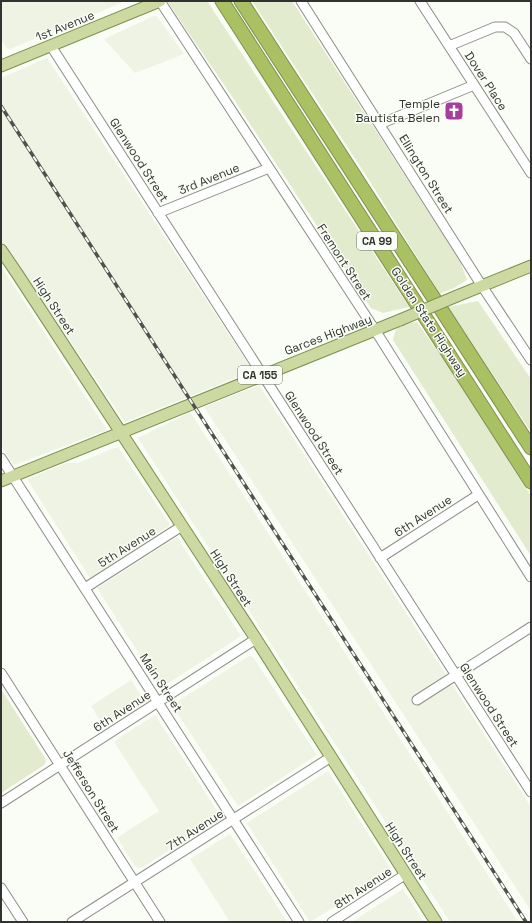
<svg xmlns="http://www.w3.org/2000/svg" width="532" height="923" viewBox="0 0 532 923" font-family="'Space Grotesk',sans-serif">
	<rect width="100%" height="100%" fill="#fafdf5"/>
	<path fill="#eef3e4" d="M1,1H122L121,3L8,50L1,39Z
		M156,15L184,54L135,73L104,39Z
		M47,58L253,371L125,422L1,239V78Z
		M1,266L107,430L14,465L1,445Z
		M259,385L531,807V911L204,407Z
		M190,412L518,922H450L138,438Z
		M118,447L169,523V526L90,578L27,479L67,463H78L114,448Z
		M177,537L241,636L161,688L97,588Z
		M249,656L253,657L317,755L238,806L172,705Z
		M131,680L143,699L103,725L91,706Z
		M155,715L221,817L143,867L139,868L135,866L118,839V837L159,811L114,742L119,738Z
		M328,771L392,871L310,922L247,823Z
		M230,834L269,893L287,922H230L190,859Z
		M403,889L424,922H352L364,914Z"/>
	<path fill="#e2ebcd" d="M167,1H207L409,307L383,313L371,308L233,98Z
		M252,1H292L460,261L467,280L454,288L440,294L369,180Z
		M478,301L531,379V432L448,307Z
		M417,322L443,359L531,496V556L393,340L396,329L408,323Z
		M1,689L45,758L46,762L44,765L1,793Z"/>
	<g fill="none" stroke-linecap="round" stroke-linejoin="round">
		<defs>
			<path id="minor" d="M160,1L375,330L531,577
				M301,1L482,286L531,360
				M420,1L531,173
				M51,46L531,792
				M449,46L495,27H505L514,33L531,59
				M380,124L474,85
				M158,213L269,168
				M1,458L299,922
				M380,558L478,495
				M85,588L182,526
				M1,673L160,922
				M417,700L531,627
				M1,803L256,639
				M1,888L23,922
				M72,922L331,757
				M332,922L406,874"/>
			<path id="major" d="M1,66L160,1
				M1,250L18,275L256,639L436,922
				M457,296L531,266
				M1,481L400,320"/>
			<path id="highway" d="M222,1L531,482
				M241,1L531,448"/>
		</defs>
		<use href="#minor" stroke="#8c8e88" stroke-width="11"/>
		<use href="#major" stroke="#808f51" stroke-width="13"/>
		<use href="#highway" stroke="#808f51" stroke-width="15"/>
		<use href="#minor" stroke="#fff" stroke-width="9"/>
		<use href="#major" stroke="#ccdaa1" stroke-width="11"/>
		<use href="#highway" stroke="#aac163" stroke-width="13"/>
		<defs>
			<path id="rail" d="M1,106L526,922"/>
		</defs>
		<use href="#rail" stroke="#50514d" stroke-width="3.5"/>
		<use href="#rail" stroke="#fafdf5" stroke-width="2" stroke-dasharray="6" stroke-linecap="butt"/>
		<defs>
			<path id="major-bridge" d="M400,320L457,296"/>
		</defs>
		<use href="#major-bridge" stroke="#808f51" stroke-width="13" stroke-linecap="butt"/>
		<use href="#major-bridge" stroke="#ccdaa1" stroke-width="11"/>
	</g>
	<defs>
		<symbol id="church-square" viewBox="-11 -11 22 22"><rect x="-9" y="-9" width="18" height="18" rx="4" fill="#a73d9f" stroke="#fafdf5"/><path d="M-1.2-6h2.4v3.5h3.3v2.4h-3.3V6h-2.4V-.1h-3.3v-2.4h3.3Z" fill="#fff"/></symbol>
	</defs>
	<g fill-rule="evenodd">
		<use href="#church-square" x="443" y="100" width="22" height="22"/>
	</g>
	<g text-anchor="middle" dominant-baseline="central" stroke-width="3" stroke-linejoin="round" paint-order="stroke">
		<g fill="#fafdf5" stroke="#6e706b" stroke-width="1">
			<rect x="357" y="232" width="40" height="18" rx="3"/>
			<rect x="238" y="366" width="44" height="18" rx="3"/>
		</g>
		<g font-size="11" font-weight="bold" fill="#323330">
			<text x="377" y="241">CA 99</text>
			<text x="260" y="375">CA 155</text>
		</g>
		<g font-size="12" fill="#323330" stroke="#fafdf5">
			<text transform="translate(65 26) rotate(-22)">1st Avenue</text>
			<text transform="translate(486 81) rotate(57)">Dover Place</text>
			<text transform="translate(139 160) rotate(57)">Glenwood Street</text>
			<text transform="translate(426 174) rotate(58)">Ellington Street</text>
			<text transform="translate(209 179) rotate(-22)">3rd Avenue</text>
			<text transform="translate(344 262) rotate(57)">Fremont Street</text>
			<text transform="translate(54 306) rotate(57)">High Street</text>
			<text transform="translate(429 322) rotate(57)">Golden State Highway</text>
			<text transform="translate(328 335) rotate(-21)">Garces Highway</text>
			<text transform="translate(314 433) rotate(57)">Glenwood Street</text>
			<text transform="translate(423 516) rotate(-33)">6th Avenue</text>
			<text transform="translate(127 547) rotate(-32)">5th Avenue</text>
			<text transform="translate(231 578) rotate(57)">High Street</text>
			<text transform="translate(161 683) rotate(57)">Main Street</text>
			<text transform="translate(489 705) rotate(57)">Glenwood Street</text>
			<text transform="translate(122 711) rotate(-33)">6th Avenue</text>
			<text transform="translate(91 791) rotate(58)">Jefferson Street</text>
			<text transform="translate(195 830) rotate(-33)">7th Avenue</text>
			<text transform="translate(406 851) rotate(57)">High Street</text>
			<text transform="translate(363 888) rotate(-33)">8th Avenue</text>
		</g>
		<g font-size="12" fill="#323330" stroke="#fafdf5" text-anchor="end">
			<text x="440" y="104">Temple<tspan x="440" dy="14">Bautista Belen</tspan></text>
		</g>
	</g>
	<rect width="532" height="923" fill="none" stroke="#323330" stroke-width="4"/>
</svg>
